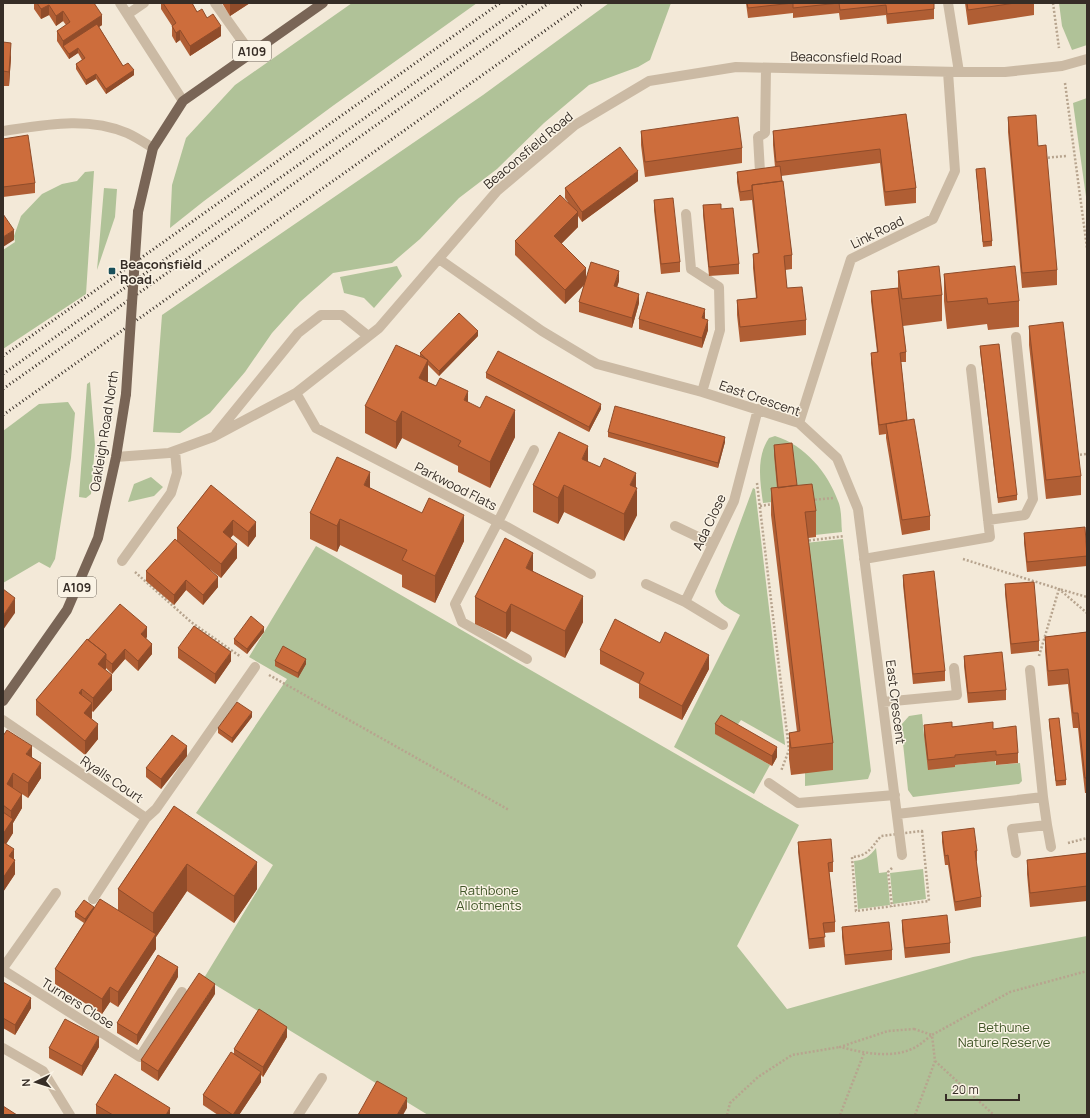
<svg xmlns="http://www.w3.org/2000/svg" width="1090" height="1118" viewBox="0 0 1090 1118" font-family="Manrope,sans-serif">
	<rect width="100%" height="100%" fill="#f3e9d8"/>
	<path fill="#b0c298" d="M352,3H477L334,105L204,201L170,228L172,185L186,138L235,85Z
		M609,3H671L650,60L638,67L589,85L544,123L497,169L459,198L420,239L392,263L333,273L300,302L272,333L245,372L210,413L180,433L153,432L162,315L483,95Z
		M1059,3H1087V45L1072,50L1062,26Z
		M1087,98V204L1073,103Z
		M94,171L86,294L3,349V250L15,242L14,236L21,216L42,194L62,184L77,181L85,172Z
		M104,188L117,189L115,217L97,270Z
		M397,266L402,276L374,308L364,298L344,293L340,277Z
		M90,382L95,445L91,494L86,498L79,497L87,384Z
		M68,402L75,413L71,458L55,559L50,568L39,562L3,583V431L39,404Z
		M775,436C805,445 828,473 838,501C842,510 841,522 842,532L815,535L811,498L763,503C760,481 756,457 769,438Z
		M151,477L163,487L154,496L128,502L134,484Z
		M753,488L755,489L785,744V745L741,720L736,727L716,734L770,765L754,794L674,747L740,615C729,608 718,605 715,591Z
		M843,539L871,771L868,779L805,786V543Z
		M316,546L799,825L737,946L787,1009L973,957L1087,936V1115H428L204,978L273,865L196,813L287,679L249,657Z
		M922,714L924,735L955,765L995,761L996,765L1020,763L1022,781L1019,784L913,797L908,790L901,725L909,716Z
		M876,848L879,873L887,872L890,905L858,909L854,861C865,860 870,856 876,848Z
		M923,869L926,899L893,904L890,873Z"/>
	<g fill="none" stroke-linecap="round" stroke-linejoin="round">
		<path stroke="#b7a48e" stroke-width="2.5" stroke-dasharray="2 2" stroke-linecap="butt" d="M1053,3L1059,48
			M1065,83L1087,248
			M1044,158L1066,156
			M1076,455L1087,454
			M757,483L789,750L781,771
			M811,500L834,498
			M760,506L773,504
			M805,541L844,536
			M963,559L1059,589L1087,613
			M135,572L191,622L241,657
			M1039,656L1059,589L1087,597
			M269,675L509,810
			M922,831L929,901L856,911L852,857C868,856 871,848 881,836Z
			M1068,843L1087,838
			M892,868L888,872L892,907
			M914,1029L932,1035C926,1039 920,1045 914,1048C891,1059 864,1053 840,1047L888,1031Z
			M935,1061L994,1115
			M727,1115L730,1103L758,1077L792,1055L840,1047
			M840,1115L864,1053
			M915,1115L935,1061L932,1035L1010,992L1087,971"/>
		<path stroke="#cbbaa4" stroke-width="10" d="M120,3L183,101
			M215,3L250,52
			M948,3L959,72
			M128,14L144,3
			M3,131C44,125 87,116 127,133C136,137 145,143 153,148
			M760,172L758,137L765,133L766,68
			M686,214L691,269L719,287L720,330L702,392
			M439,259L542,331L597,364L702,392L799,423L837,458L858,509L902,855
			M296,393L316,428L498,522L455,604L462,622L527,659
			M799,423L851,259L933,219L955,171L948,72
			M216,434L298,333L321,315H342L368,336
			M534,450L498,522L591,574
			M116,457L169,453L213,437L296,393L379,328L497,191L575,125L649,81L736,67L959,72H1005L1062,66L1087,59
			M988,520L1025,515L1033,499L1016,337
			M675,526L713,544
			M864,559L990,537L971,369
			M122,561L171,493L177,473L175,451
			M646,584L685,602L734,501L758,409
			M685,602L723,625
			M883,702L957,695L954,668
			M3,720L146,818L93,899
			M769,783L798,803L895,795
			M897,814L1043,797L1030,670
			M146,818L156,809L255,667
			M1047,825L1051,847
			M1016,853L1012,829L1047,825L1043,797
			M3,968L56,893
			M3,970L140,1057L182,992
			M3,1048L43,1071L70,1115
			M298,1115L322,1078"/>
		<path stroke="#796556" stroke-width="10" d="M138,212L153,148L183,101L323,3
			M3,701L67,610L98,538L116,457L126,394"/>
		<path stroke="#362d26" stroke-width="3" stroke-dasharray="1 3" stroke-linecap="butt" d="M3,356L500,3
			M3,374L527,3
			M3,389L549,3
			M3,415L584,3"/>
		<path stroke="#796556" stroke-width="10" d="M126,394L138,212"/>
	</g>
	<path fill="#b05e34" d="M34,3H94L102,25L99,27L123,66L134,75L106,94L96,79L86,85L76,69V64L82,60L78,53L69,59L57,41V31L66,25L63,21L56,26L49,15L41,19L34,9Z
		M161,3H192L197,12L207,18L221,36L190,56L180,40L176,43L172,36V26L161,9Z
		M222,3H250L230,16Z
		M746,3H934V19L887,24L886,15L840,20L839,13L793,18V13L748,18Z
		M965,3H1034V15L968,25Z
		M3,42L11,57L9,86H3Z
		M906,114L916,188V203L885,206L880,163L781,176L792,255V269L785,270L787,288L806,320V335L740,342L737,315V300L756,298L753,268V254L758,253L752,200L740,201L737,182V172L775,167L773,145V131Z
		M1008,117L1038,146L1057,270V285L1022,288L1008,132Z
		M641,131L742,148V163L645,177L641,145Z
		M3,139L35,183V193L3,197Z
		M976,169L992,241V246L983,247Z
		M638,181L582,222L578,216V227L561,244L586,278L619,281L617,287L639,303L632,328L579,312V302L584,285L565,304L515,255V241L568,202L565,198V188Z
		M654,200L680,262V272L661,274L654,210Z
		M703,205L721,209L739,264V274L709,276L703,215Z
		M898,271L942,295V321L903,326L906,352V362H901L907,420L930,516V530L902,535L886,438V434L879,435L871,363V353L877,352L871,301V291L898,288Z
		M944,274L1019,301V327L988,330L987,324L947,329L944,301Z
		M639,319H705L708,330L702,348L639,329Z
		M1029,326L1081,476V495L1046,499L1029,345Z
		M478,336L439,376L428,365V382L468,402L515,437L490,488L458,472V466L402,438L396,449L365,433V406L420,357V353Z
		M980,346L1017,495V500L998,503L980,351Z
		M486,373L601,409L589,432L486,378Z
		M608,432L725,442L718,468L608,437Z
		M774,445L797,485L816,511V537L808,538L833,743V770L791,775L789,759V733L797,732L771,515V488H777L774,455Z
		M588,462L636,488L637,515L624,541L564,512L558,524L533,512V485Z
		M211,485L256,536L248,547L233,535L230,538L237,558L221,578L208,568L218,587L203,605L186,590L174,605L146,581V571L177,541V528Z
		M370,488L464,541L435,603L402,587V575L340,545L337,552L310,539V513Z
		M1024,533L1087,550V566L1027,572L1024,543Z
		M533,571L583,622L565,658L511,631L506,639L475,624V597Z
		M903,575L945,671V681L913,684L903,585Z
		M1005,584L1039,641V651L1011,654L1005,594Z
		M264,632L247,654L234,644V639Z
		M1087,632V793H1085L1078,728H1073L1068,684L1048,686L1045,651V637Z
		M147,637L146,638L152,654L138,671L125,659L112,674L106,668L105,669L112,690L93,712L92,711V718L91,719L98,739L85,755L36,715V700L88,640Z
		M178,648L231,661L215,684L178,658Z
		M600,650L709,669L682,720L639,698V684L600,664Z
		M964,656L1006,690V700L968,703L964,666Z
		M275,661L306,664L298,678L275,666Z
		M252,717L232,743L218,733V728Z
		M1049,719L1066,780V785L1056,786L1049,724Z
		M715,724L777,757L772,766L715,734Z
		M924,725L993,729L1018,753V763L996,765V761L955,765V767L928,770L924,735Z
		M3,736L32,757L41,778L28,798L22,794V808L13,823V833L6,844L14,859L15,874L3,892Z
		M187,756L161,789L146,777V768Z
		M174,806L257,889L234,923L187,891L156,937V949L118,1007L110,1002L102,1014L55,984V969L84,923L75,917V912L94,908L118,910V889Z
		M942,832L977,851V861H976L981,897V907L955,911L948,865H945L942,842Z
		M798,842L833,862V872H829L835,922V932L824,933L825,947L809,949L798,852Z
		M1087,853V901L1030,907L1027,874V860Z
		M902,920L950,943V953L905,958L902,930Z
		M842,927L892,950V960L845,965L842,937Z
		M178,977L137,1045L117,1033V1023Z
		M3,982L31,1008L15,1035L3,1028Z
		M215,994L158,1081L141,1070V1060Z
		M287,1037L263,1077L261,1075V1082L239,1115H218L203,1105V1095L234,1054V1049Z
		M99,1047L82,1076L49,1058V1048Z
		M96,1105L170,1115H97L96,1114Z"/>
	<path fill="#904c2a" d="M230,3H250L230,16Z
		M49,5V15L41,19V9Z
		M63,11V21L56,26V16Z
		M102,15V25L66,49L63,46V41Z
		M221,26V36L190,56V46Z
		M180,30V40L176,43V33Z
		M11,43V57L9,86V72Z
		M78,48V53L69,59V54Z
		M134,70V75L106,94V89Z
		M96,74V79L86,85V80Z
		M638,171V181L582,222V212Z
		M578,212V227L554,251V236Z
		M14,230V240L3,247V237Z
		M586,268V283L565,304V290Z
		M619,271V281L614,296V286Z
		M639,294V303L632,328V318Z
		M705,309V319L702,318Z
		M708,320V330L702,348V338Z
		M478,331V336L439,376V371Z
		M428,360V387L419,378Z
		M468,391V418L464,400Z
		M601,404V409L589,432V427Z
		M515,410V437L490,488V462Z
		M402,411V438L396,449V422Z
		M725,437V442L718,468V463Z
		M588,446V473L582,459Z
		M370,472V499L364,485Z
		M636,473V491L637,488V515L624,541V514L630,485Z
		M564,485V512L558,524V498Z
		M464,515V541L435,603V576Z
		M340,519V545L337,552V526Z
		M233,520V535L223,547V532Z
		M256,522V536L248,547V532Z
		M237,544V558L221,578V564Z
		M533,553V580L526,568Z
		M218,577V587L203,605V595Z
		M186,580V590L174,605V595Z
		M583,596V622L565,658V631Z
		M15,598V613L3,630V616Z
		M511,604V631L506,639V613Z
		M147,627V637L141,644V634Z
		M264,627V632L247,654V649Z
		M152,644V654L138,671V661Z
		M125,649V659L112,674V664Z
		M231,652V661L215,684V674Z
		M106,654V669L98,678V664Z
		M709,655V669L682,720V706Z
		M306,659V664L298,678V673Z
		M112,675V690L93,712V698Z
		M82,689V703L79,693Z
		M92,703V718L84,727V713Z
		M252,712V717L232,743V738Z
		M98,724V739L85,755V741Z
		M32,746V761L26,754Z
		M187,746V756L161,789V779Z
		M777,747V757L772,766V756Z
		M41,763V778L28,798V783Z
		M13,773V788L7,784Z
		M22,794V808L13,823V833L3,849V834L11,821V811Z
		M14,849V862L15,860V874L3,892V878L9,856Z
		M257,862V889L234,923V896Z
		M187,864V891L156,937V949L118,1007V992L153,938V913Z
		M94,907V912L85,924V919Z
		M178,967V977L137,1045V1035Z
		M215,984V994L158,1081V1071Z
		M110,987V1002L102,1014V999Z
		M31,998V1008L15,1035V1025Z
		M287,1027V1037L263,1077V1067Z
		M99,1037V1047L82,1076V1066Z
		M261,1072V1082L239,1115H233Z
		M407,1098V1108L403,1115H397Z
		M170,1108V1115H166Z"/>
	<path fill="#cd6d3c" stroke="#904c2a" d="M37,3H94L102,15L63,41L57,31L70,22L67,17L63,11L56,16L49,5L41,9Z
		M163,3H192L197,12L202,9L207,18L213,14L221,26L190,46L180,30L176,33L172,26L176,23Z
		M747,3H934V9L887,14L886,5L840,10L839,3L793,8V3L748,8Z
		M967,3H1015L968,10Z
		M97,24L123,66L128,63L134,70L106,89L96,74L86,80L76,64L85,58L78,48L69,54L63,46Z
		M3,42L11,43L9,72L3,71Z
		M906,114L916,188L885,192L880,149L776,162L773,131Z
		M1036,115L1038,146L1046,145L1057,270L1022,273L1008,117Z
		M738,117L742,148L645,162L641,131Z
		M28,135L35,183L3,187V139Z
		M620,147L638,171L582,212L565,188Z
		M780,166L782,181L752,185V190L740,192L737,172Z
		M985,168L992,241L983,242L976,169Z
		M783,181L792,255L784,256L787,288L802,287L806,320L740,327L737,300L757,298L753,254L759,253L752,185Z
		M560,195L578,212L554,236L586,268L565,290L515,241Z
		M673,198L680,262L661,264L654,200Z
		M721,204V209L733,208L739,264L709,267L703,205Z
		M3,214L14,230L3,237Z
		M591,262L619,271L614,286L639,294L632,318L579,302Z
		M939,266L942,295L902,299L898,271Z
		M1015,266L1019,301L988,304L987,298L947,302L944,274Z
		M898,288L906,352L900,353L907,420L879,425L871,353L878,352L871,291Z
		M647,292L705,309L702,318L708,320L702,338L639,319Z
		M459,313L478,331L439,371L420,353Z
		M1063,322L1081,476L1046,480L1029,326Z
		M999,344L1017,495L998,498L980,346Z
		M396,345L428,360L419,378L436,386L440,378L468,391L464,400L480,408L486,396L515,410L490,462L458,446L461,441L402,411L396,422L365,406Z
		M498,351L601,404L589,427L486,373Z
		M615,406L725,437L718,463L608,432Z
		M914,419L930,516L902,520L886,424Z
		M559,432L588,446L582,459L600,467L604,458L636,473L630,485L637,488L624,514L564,485L558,498L533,485Z
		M792,443L797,485L778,488L774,445Z
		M337,457L370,472L364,485L422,513L429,498L464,515L435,576L402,560L407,550L340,519L337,526L310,513Z
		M812,484L816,511L805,512L833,743L791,748L789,733L800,731L771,488Z
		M211,485L256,522L248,532L233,520L223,532L237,544L221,564L177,528Z
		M1085,527L1087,556L1027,562L1024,533Z
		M505,538L533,553L526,568L583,596L565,631L511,604L506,613L475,597Z
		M175,539L218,577L203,595L186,580L174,595L146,571Z
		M934,571L945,671L913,674L903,575Z
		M1034,582L1039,641L1011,644L1005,584Z
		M3,589L15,598L3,616Z
		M120,604L147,627L141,634L152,644L138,661L125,649L112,664L106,659V654L88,640Z
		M251,616L264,627L247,649L234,639Z
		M615,619L660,643L665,632L709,655L682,706L639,683L644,673L600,650Z
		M194,626L231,652L215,674L178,648Z
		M1087,632V778H1085L1078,713H1073L1068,669L1048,671L1045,637Z
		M87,639L106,654L98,664L112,675L93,698L82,689L79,693L92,703L84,713L98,724L85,741L36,700Z
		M283,646L306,659L298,673L275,661Z
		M1002,652L1006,690L968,693L964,656Z
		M237,702L252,712L232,738L218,728Z
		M721,715L777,747L772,756L715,724Z
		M1059,718L1066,780L1056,781L1049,719Z
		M952,722V727L993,722V729L1016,726L1018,753L996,755V751L955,755V757L928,760L924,725Z
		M7,730L32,746L26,754L41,763L28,783L13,773L7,784L22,794L11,811L3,805V736Z
		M172,735L187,746L161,779L146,768Z
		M174,806L257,862L234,896L187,864L153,913L118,889Z
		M3,812L13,819L3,834Z
		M974,828L977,851H975L981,897L955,902L948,855L945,856L942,832Z
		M831,839L833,862L828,863L835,922L823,923L825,937L809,939L798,842Z
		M3,842L14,849L9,856L15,860L3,878Z
		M1087,853V886L1030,893L1027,860Z
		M100,899L156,934L118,992L110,987L102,999L55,969Z
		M84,900L94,907L85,919L75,912Z
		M947,915L950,943L905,948L902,920Z
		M889,922L892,950L845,955L842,927Z
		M158,955L178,967L137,1035L117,1023Z
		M199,973L215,984L158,1071L141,1060Z
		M3,982L31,998L15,1025L3,1018Z
		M259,1009L287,1027L263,1067L234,1049Z
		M65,1019L99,1037L82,1066L49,1048Z
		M231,1052L261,1072L233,1115L203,1095Z
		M115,1074L170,1108L166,1115H113L96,1105Z
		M377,1081L407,1098L397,1115H358Z
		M3,1106L17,1115H3Z"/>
	<rect fill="#194f5a" stroke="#faf3e5" stroke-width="1.5" x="108" y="267" width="8" height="8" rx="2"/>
	<g text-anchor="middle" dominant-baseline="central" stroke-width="3" stroke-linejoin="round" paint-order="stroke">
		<g fill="#faf3e5" stroke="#71685f" stroke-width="1">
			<rect x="233" y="41" width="38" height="20" rx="3"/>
			<rect x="58" y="577" width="38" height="20" rx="3"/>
		</g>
		<g font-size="12" font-weight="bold" fill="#362d26">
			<text x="252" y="51">A109</text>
			<text x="77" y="587">A109</text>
		</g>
		<g font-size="13" fill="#362d26" stroke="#faf3e5">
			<text transform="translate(846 57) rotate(1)">Beaconsfield Road</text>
			<text transform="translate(528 150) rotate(-40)">Beaconsfield Road</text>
			<text transform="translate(877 232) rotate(-26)">Link Road</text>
			<text transform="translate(760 398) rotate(19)">East Crescent</text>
			<text transform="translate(104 431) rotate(-81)">Oakleigh Road North</text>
			<text transform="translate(456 486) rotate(27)">Parkwood Flats</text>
			<text transform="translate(709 522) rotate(-65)">Ada Close</text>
			<text transform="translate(896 702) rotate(83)">East Crescent</text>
			<text transform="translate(112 779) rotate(34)">Ryalls Court</text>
			<text transform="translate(78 1003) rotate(32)">Turners Close</text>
		</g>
		<g font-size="13" font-weight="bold" fill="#362d26" stroke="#faf3e5" text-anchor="start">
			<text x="120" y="264">Beaconsfield<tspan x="120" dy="15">Road</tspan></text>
		</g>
		<g font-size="13" fill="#415628" stroke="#faf3e5">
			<text x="489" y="890">Rathbone<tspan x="489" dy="15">Allotments</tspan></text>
			<text x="1004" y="1027">Bethune<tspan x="1004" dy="15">Nature Reserve</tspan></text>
		</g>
	</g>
	<rect width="1090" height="1118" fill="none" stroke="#362d26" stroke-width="8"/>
	<g transform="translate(36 1082) rotate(266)" stroke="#faf3e5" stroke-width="3" paint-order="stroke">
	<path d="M0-3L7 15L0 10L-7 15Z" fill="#362d26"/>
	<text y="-6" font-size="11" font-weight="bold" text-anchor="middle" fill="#362d26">N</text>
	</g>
	<path d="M946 1094v6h73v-6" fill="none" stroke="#362d26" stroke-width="2"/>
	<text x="952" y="1094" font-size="12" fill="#362d26" stroke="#faf3e5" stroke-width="3" paint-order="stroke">20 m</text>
</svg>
